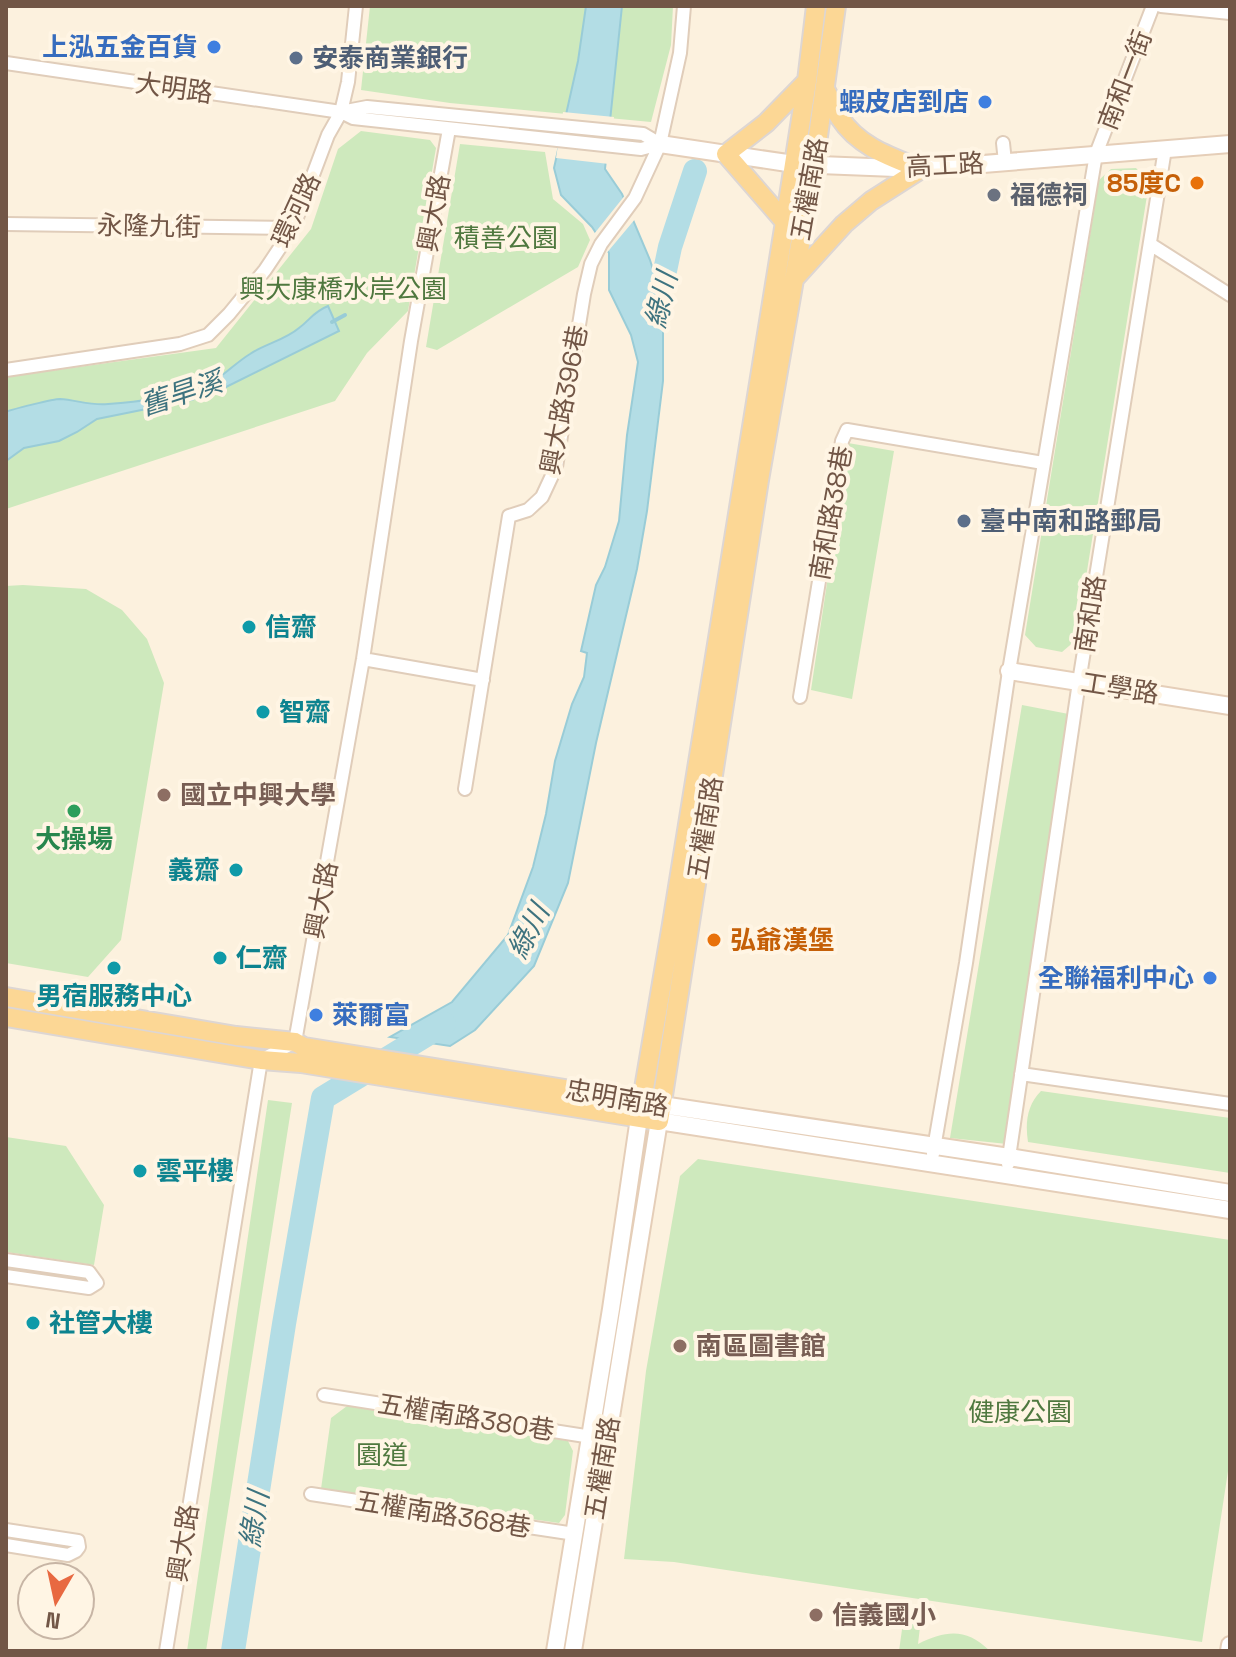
<svg xmlns="http://www.w3.org/2000/svg" width="1236" height="1657" viewBox="0 0 1236 1657" font-family="'Space Grotesk','Noto Sans TC',sans-serif">
	<rect width="100%" height="100%" fill="#fcf1de"/>
	<path fill="#cee9bd" d="M370,6H673L671,45L651,122L450,103L361,90Z
		M361,131L430,140L436,148L408,311L367,353L335,401L6,509V377L216,348L311,229L338,149Z
		M460,144L545,152L553,199L583,224L590,240L578,267L437,350L426,347Z
		M1136,168L1149,183L1076,640L1062,652L1036,647L1025,635L1099,180L1111,169Z
		M848,443L894,451L852,699L811,690Z
		M23,585L86,589L122,610L147,639L164,683L121,940L88,977L6,963V586Z
		M1022,705L1079,716L1007,1144L950,1138Z
		M1041,1091L1230,1118V1173L1028,1142C1025,1123 1027,1105 1041,1091Z
		M268,1100L292,1103L206,1651H187Z
		M6,1137L66,1146L104,1205L94,1265L6,1252Z
		M698,1159L1230,1240V1458L1202,1642L674,1562L624,1559L646,1371L680,1176Z
		M347,1406L568,1441L573,1451L565,1515L559,1523L321,1489L331,1418Z
		M905,1608L922,1610L918,1644C947,1630 966,1628 990,1651H899Z"/>
	<path fill="#b3dde5" stroke="#99ccd7" stroke-width="2" d="M586,6H622L605,169L622,194L650,260L663,302V381L647,511L637,569L596,743L568,883L534,966L475,1030L450,1046L390,1037L452,1002L508,935L533,867L546,814L555,761L572,704L584,677L587,653L581,651L596,585L605,567L619,521L627,435L638,362L631,335L609,290V253L592,227L561,195L554,168L578,61Z
		M328,306L339,331L216,392L191,400L97,419L77,432L59,441L24,448L6,461V412C12,409 54,399 60,399C76,400 92,406 108,404C138,402 171,397 199,388C220,381 232,365 250,354C265,344 285,340 299,328C310,320 313,312 328,306Z"/>
	<path fill="#fcf1de" d="M563,112L614,117L609,164L556,158Z
		M626,194L636,218L605,255L596,241L594,234Z"/>
	<g fill="none" stroke-linecap="round" stroke-linejoin="round">
		<path stroke="#99ccd7" stroke-width="4" d="M332,322L345,315"/>
		<path stroke="#b3dde5" stroke-width="24" d="M654,323L670,247L695,171
			M233,1651L284,1324L323,1098L444,1024"/>
		<defs>
			<path id="street" d="M1161,6L1230,13
				M6,63L341,112L367,107L643,134L660,144
				M341,112L353,118L641,149L660,144
				M1003,143L1005,162
				M6,224L293,228
				M1150,244L1230,295
				M6,370L180,344L208,335L229,314L265,270L293,228L328,135L341,112L348,82L356,6
				M363,659L483,680
				M800,697L842,441L847,430L1043,463
				M465,789L509,516L528,510L542,497L556,467L584,294L591,264L601,244L635,198L660,144L680,53L684,6
				M1021,1074L1230,1104
				M933,1154L966,963L1009,671L1096,154L1153,6
				M1008,1164L1079,682L1165,149
				M6,1260L89,1272L97,1283L89,1288L6,1276
				M324,1395L598,1438
				M311,1494L575,1534
				M6,1530L78,1541L79,1547L76,1551L68,1555L6,1545
				M166,1651L261,1060L295,1042L363,659L411,341L449,129"/>
			<path id="secondary" d="M660,144L794,164L921,169L1230,144
				M1009,671L1230,706
				M662,1105L1009,1157L1230,1193
				M555,1651L611,1309L639,1118
				M573,1651L659,1121L1230,1210
				M1229,1651L1230,1645"/>
			<path id="primary" d="M825,89C830,98 834,109 840,118C859,147 891,157 921,169
				M785,222L726,154L766,123L807,81
				M794,279L844,224L871,201L921,169
				M6,997L236,1036L295,1042L304,1047L651,1103
				M6,1017L261,1060L301,1063L659,1121L759,480L814,165L836,6
				M639,1118L672,924L785,222L807,81L816,6"/>
		</defs>
		<use href="#street" stroke="#e0cdba" stroke-width="16"/>
		<use href="#secondary" stroke="#e5ceb8" stroke-width="20"/>
		<use href="#primary" stroke="#ddd6d3" stroke-width="22"/>
		<use href="#street" stroke="#fff" stroke-width="12"/>
		<use href="#secondary" stroke="#fff" stroke-width="16"/>
		<use href="#primary" stroke="#fcd795" stroke-width="18"/>
	</g>
	<g fill="#3f7fe0" stroke="#fff5e4" stroke-width="3">
		<circle cx="214" cy="47" r="8"/>
		<circle cx="985" cy="102" r="8"/>
		<circle cx="1210" cy="978" r="8"/>
		<circle cx="316" cy="1015" r="8"/>
	</g>
	<g fill="#5c6f8a" stroke="#fff5e4" stroke-width="3">
		<circle cx="296" cy="58" r="8"/>
		<circle cx="964" cy="521" r="8"/>
	</g>
	<g fill="#e8710a" stroke="#fff5e4" stroke-width="3">
		<circle cx="1197" cy="183" r="8"/>
		<circle cx="714" cy="940" r="8"/>
	</g>
	<circle fill="#6b7280" stroke="#fff5e4" stroke-width="3" cx="994" cy="195" r="8"/>
	<g fill="#0f9aa8" stroke="#fff5e4" stroke-width="3">
		<circle cx="249" cy="627" r="8"/>
		<circle cx="263" cy="712" r="8"/>
		<circle cx="236" cy="870" r="8"/>
		<circle cx="220" cy="958" r="8"/>
		<circle cx="114" cy="968" r="8"/>
		<circle cx="140" cy="1171" r="8"/>
		<circle cx="33" cy="1323" r="8"/>
	</g>
	<g fill="#8d6e63" stroke="#fff5e4" stroke-width="3">
		<circle cx="164" cy="795" r="8"/>
		<circle cx="680" cy="1346" r="8"/>
		<circle cx="816" cy="1615" r="8"/>
	</g>
	<circle fill="#2e9e5b" stroke="#fff5e4" stroke-width="3" cx="74" cy="811" r="8"/>
	<g text-anchor="middle" dominant-baseline="central" stroke-width="8" stroke-linejoin="round" paint-order="stroke">
		<g font-size="26" font-weight="bold" fill="#366cbe" stroke="#fff5e4" text-anchor="end">
			<text x="198" y="47">上泓五金百貨</text>
			<text x="969" y="102">蝦皮店到店</text>
			<text x="1194" y="978">全聯福利中心</text>
			<text x="332" y="1015" text-anchor="start">萊爾富</text>
		</g>
		<g font-size="26" font-weight="bold" fill="#4e5e75" stroke="#fff5e4" text-anchor="start">
			<text x="312" y="58">安泰商業銀行</text>
			<text x="980" y="521">臺中南和路郵局</text>
		</g>
		<g font-size="26" fill="#725646" stroke="#fff5e4">
			<text transform="translate(1125 80) rotate(-69)">南和一街</text>
			<text transform="translate(174 88) rotate(8)">大明路</text>
			<text transform="translate(945 165) rotate(-3)">高工路</text>
			<text transform="translate(809 189) rotate(-80)">五權南路</text>
			<text transform="translate(296 210) rotate(-65)">環河路</text>
			<text transform="translate(434 213) rotate(-80)">興大路</text>
			<text transform="translate(149 226) rotate(1)">永隆九街</text>
			<text transform="translate(564 400) rotate(-79)">興大路396巷</text>
			<text transform="translate(831 513) rotate(-80)">南和路38巷</text>
			<text transform="translate(1090 614) rotate(-81)">南和路</text>
			<text transform="translate(1120 688) rotate(9)">工學路</text>
			<text transform="translate(705 828) rotate(-81)">五權南路</text>
			<text transform="translate(321 900) rotate(-79)">興大路</text>
			<text transform="translate(617 1098) rotate(10)">忠明南路</text>
			<text transform="translate(466 1417) rotate(9)">五權南路380巷</text>
			<text transform="translate(602 1468) rotate(-81)">五權南路</text>
			<text transform="translate(443 1514) rotate(9)">五權南路368巷</text>
			<text transform="translate(183 1543) rotate(-81)">興大路</text>
		</g>
		<g font-size="26" font-weight="bold" fill="#c56008" stroke="#fff5e4" text-anchor="end">
			<text x="1181" y="183">85度C</text>
			<text x="730" y="940" text-anchor="start">弘爺漢堡</text>
		</g>
		<g font-size="26" font-weight="bold" fill="#5b616d" stroke="#fff5e4" text-anchor="start">
			<text x="1010" y="195">福德祠</text>
		</g>
		<g font-size="26" fill="#4f783f" stroke="#fff5e4">
			<text x="506" y="238">積善公園</text>
			<text x="343" y="289">興大康橋水岸公園</text>
			<text x="1020" y="1412">健康公園</text>
			<text x="382" y="1455">園道</text>
		</g>
		<g font-size="26" font-weight="bold" fill="#0d838f" stroke="#fff5e4" text-anchor="start">
			<text x="265" y="627">信齋</text>
			<text x="279" y="712">智齋</text>
			<text x="220" y="870" text-anchor="end">義齋</text>
			<text x="236" y="958">仁齋</text>
			<text x="114" y="996" text-anchor="middle">男宿服務中心</text>
			<text x="156" y="1171">雲平樓</text>
			<text x="49" y="1323">社管大樓</text>
		</g>
		<g font-size="26" font-weight="bold" fill="#785e54" stroke="#fff5e4" text-anchor="start">
			<text x="180" y="795">國立中興大學</text>
			<text x="696" y="1346">南區圖書館</text>
			<text x="832" y="1615">信義國小</text>
		</g>
		<g font-size="26" font-weight="bold" fill="#27864d" stroke="#fff5e4">
			<text x="74" y="839">大操場</text>
		</g>
		<g font-size="28" font-style="italic" fill="#3e737f" stroke="#fff5e4">
			<text transform="translate(661 300) rotate(-77)">綠川</text>
			<text transform="translate(181 393) rotate(-18)">舊旱溪</text>
			<text transform="translate(528 931) rotate(-63)">綠川</text>
			<text transform="translate(254 1519) rotate(-81)">綠川</text>
		</g>
	</g>
	<rect width="1236" height="1657" fill="none" stroke="#725646" stroke-width="16"/>
	<g transform="translate(56 1601) rotate(189)"><circle r="38" fill="#fff5e4" stroke="#c7b5a5" stroke-width="2"/>
	<path d="M0-6L14 30L0 20L-14 30Z" fill="#e86941"/>
	<text y="-12" font-size="22" font-weight="bold" text-anchor="middle" fill="#725646">N</text>
	</g>
</svg>
